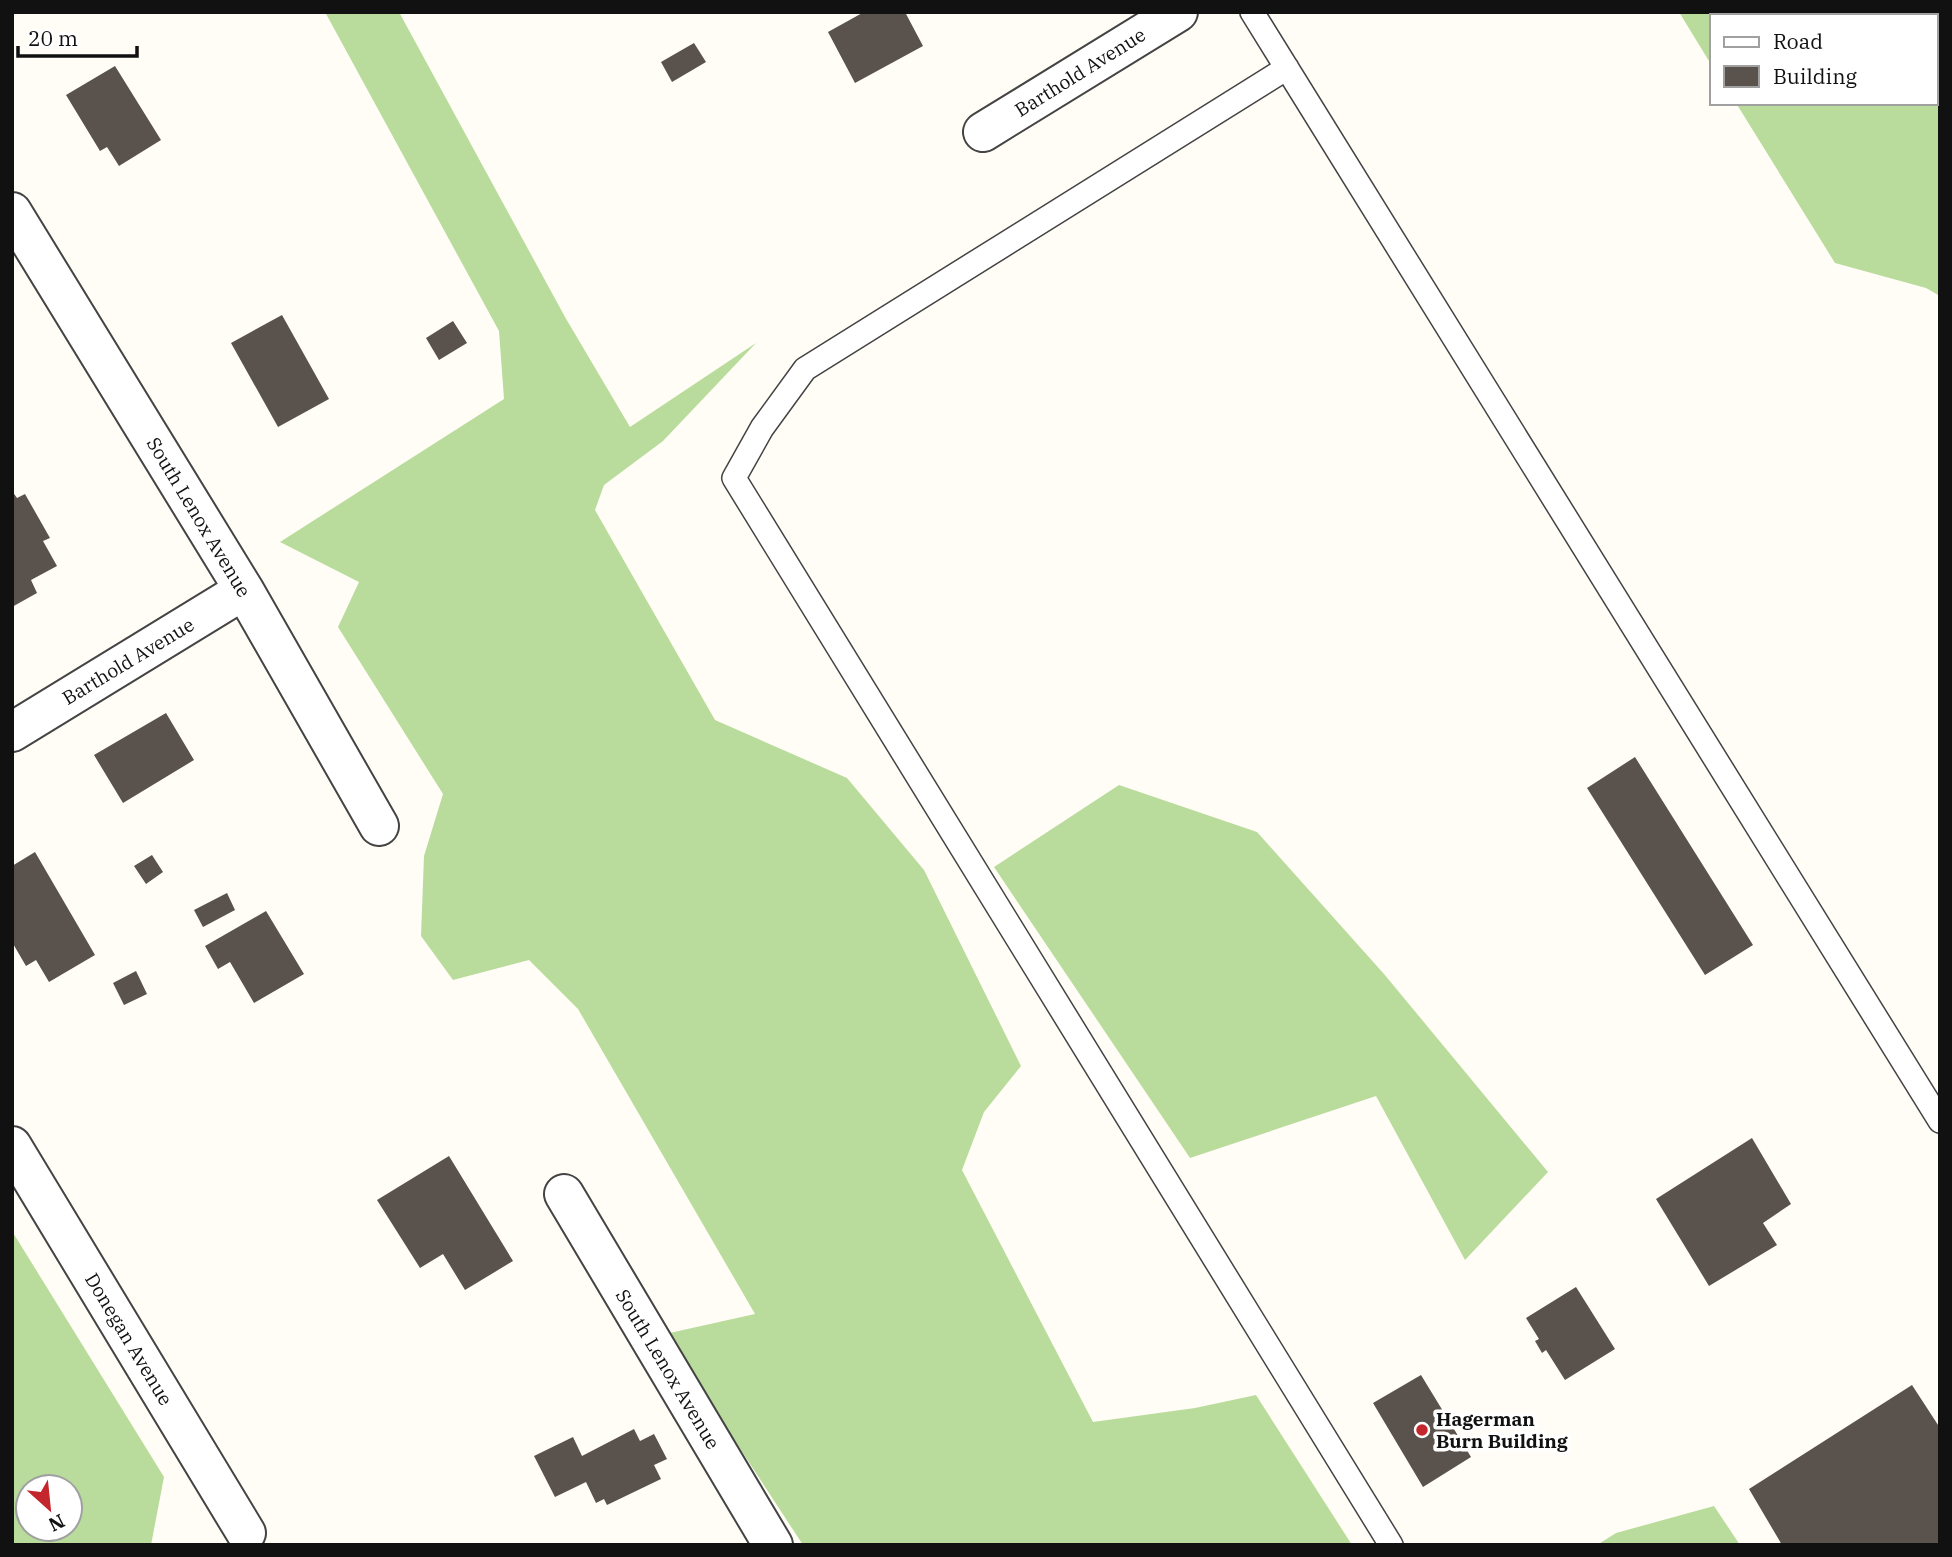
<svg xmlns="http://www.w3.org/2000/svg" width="1952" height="1557" viewBox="0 0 1952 1557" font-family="'IBM Plex Serif',serif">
	<rect width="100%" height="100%" fill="#fffdf5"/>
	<path fill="#b9dc9c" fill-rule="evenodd" d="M325,12H399L565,317L630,427L756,343L663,441L604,485L595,510L715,720L847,778L924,870L1021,1066L984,1112L962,1170L1093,1422L1195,1408L1256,1395L1352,1545H803L665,1334L755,1314L578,1009L529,960L453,980L421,936L424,856L443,794L338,627L359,582L280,542L504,399L499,331Z
		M1679,12H1940V296L1926,288L1835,263L1736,103H1936V16H1712V66Z
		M1119,785L1257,832L1384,974L1548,1172L1465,1260L1376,1096L1190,1158L994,867Z
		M12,1231L164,1477L151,1545H12ZM70,1487V1529H28V1487Z
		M1714,1506L1740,1545H1597L1616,1533Z"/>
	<path fill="#5a524d" d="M864,12H905L923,46L855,83L828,32Z
		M694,43L706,62L672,82L661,62Z
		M115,66L161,140L119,166L107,147L100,151L66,95Z
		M282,315L329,399L278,427L231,343Z
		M453,321L467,343L439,360L426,338Z
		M12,491L17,498L25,494L50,538L43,541L57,566L31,580L37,593L12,607Z
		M166,713L194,760L123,803L94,755Z
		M1635,757L1753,945L1705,975L1587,788Z
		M35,852L95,955L49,982L36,960L26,966L12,942V866Z
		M152,855L163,872L146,884L134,866Z
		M227,893L235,910L203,927L194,910Z
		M266,911L304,974L254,1003L230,962L218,969L205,946Z
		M136,971L147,994L124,1005L113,983Z
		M1752,1138L1791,1204L1763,1223L1777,1245L1709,1286L1656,1199Z
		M449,1156L513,1261L465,1290L443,1254L420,1268L377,1200Z
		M1576,1287L1615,1349L1565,1380L1546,1350L1542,1353L1535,1341L1539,1339L1526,1318Z
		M1421,1375L1471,1457L1423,1487L1373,1403Z
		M1912,1385L1940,1428V1545H1782L1749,1489Z
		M634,1429L640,1441L654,1434L667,1459L654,1465L661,1479L607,1505L604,1499L596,1503L586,1482L555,1497L534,1456L573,1437L582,1456Z"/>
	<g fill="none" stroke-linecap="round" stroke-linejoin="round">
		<defs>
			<path id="service" d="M1252,12L1940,1121
				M1287,68L805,369L762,428L734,478L1391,1545"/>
			<path id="minor" d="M983,132L1178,12
				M12,212L244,590L379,826
				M12,732L244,590
				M12,1146L246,1533
				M564,1194L773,1545"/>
		</defs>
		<use href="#service" stroke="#444" stroke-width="26"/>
		<use href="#minor" stroke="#444" stroke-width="42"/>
		<use href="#service" stroke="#fff" stroke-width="23"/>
		<use href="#minor" stroke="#fff" stroke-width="38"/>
	</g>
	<circle fill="#c4262e" stroke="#fff" stroke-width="2.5" cx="1422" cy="1430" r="7"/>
	<g text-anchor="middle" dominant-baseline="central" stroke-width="7" stroke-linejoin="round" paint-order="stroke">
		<g font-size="19" fill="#111" stroke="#fff">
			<text transform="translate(1080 72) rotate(-32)">Barthold Avenue</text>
			<text transform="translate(199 517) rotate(59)">South Lenox Avenue</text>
			<text transform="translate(128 661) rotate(-31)">Barthold Avenue</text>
			<text transform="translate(129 1339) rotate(59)">Donegan Avenue</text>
			<text transform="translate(668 1369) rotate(59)">South Lenox Avenue</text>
		</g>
		<g font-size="19" font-weight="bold" fill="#111" stroke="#fff" text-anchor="start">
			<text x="1436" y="1419">Hagerman<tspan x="1436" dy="22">Burn Building</tspan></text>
		</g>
	</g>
	<rect width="1952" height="1557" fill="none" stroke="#111111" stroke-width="28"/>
	<rect x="1710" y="14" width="228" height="91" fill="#ffffff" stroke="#a0a0a0" stroke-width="2"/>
	<rect x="1724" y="37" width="35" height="10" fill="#ffffff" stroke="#a0a0a0" stroke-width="2"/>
	<text x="1773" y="49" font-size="21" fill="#111111">Road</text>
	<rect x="1724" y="66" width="35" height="21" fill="#5a524d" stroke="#a0a0a0" stroke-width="2"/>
	<text x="1773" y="84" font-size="21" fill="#111111">Building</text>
	<g transform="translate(49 1508) rotate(153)"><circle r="33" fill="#ffffff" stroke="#a0a0a0" stroke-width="2"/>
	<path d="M0-5L12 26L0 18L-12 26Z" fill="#c4262e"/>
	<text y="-10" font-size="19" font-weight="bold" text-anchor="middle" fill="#111111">N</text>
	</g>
	<path d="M18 46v10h119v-10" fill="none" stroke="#111111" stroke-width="3.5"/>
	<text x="28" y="46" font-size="21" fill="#111111" stroke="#ffffff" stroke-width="5" paint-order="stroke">20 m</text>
</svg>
